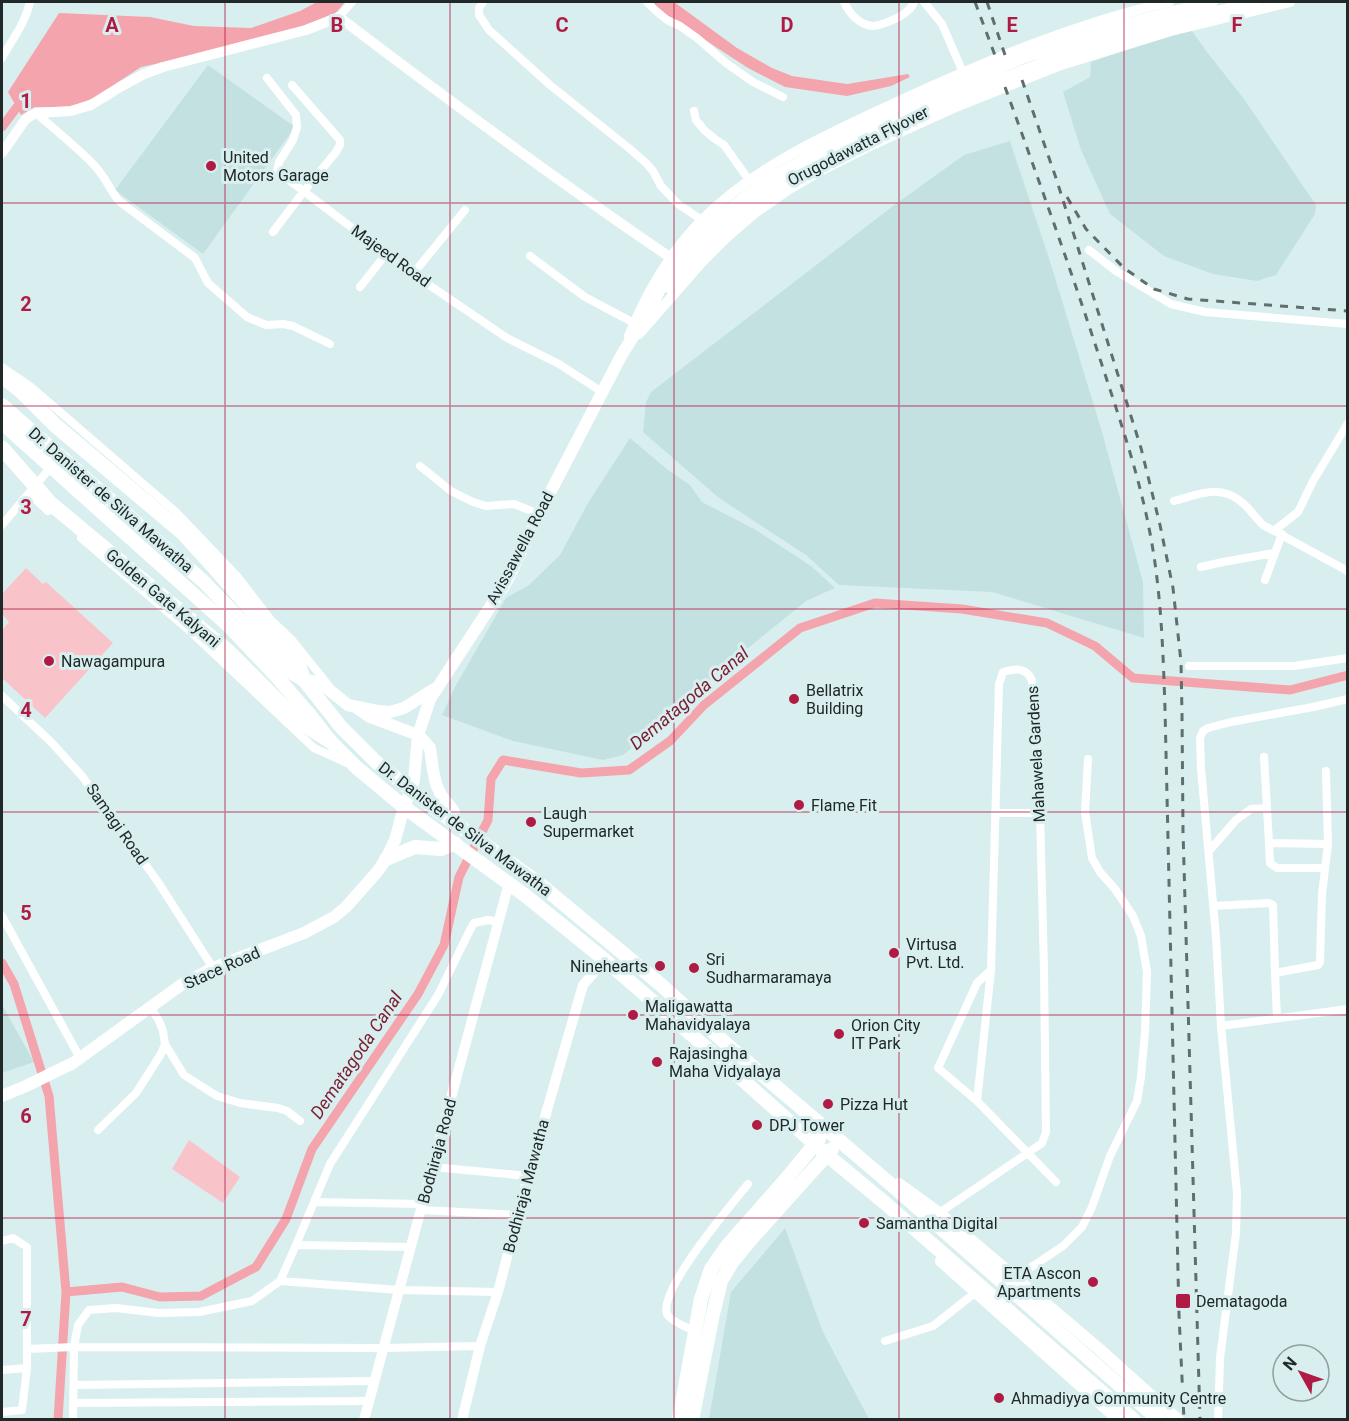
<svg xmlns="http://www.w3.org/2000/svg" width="1349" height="1421" viewBox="0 0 1349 1421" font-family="Roboto,sans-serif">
	<rect width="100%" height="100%" fill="#d9efef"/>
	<path fill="#c3e1e1" d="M1190,28L1207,52L1244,99L1316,205L1315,214L1276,275L1257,281L1213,274L1164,256L1110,214L1081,150L1063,92L1090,77L1091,62Z
		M208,65L295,127L203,254L115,190Z
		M1010,141L1049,258L1102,432L1143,582L1144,638L992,592L839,585L806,555L719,498L643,432L646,402L651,392L893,206L964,155Z
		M630,438L668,470L690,485L702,502L756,530L811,566L835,588L806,601L720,671L658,726L623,755L603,760L513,741L442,715L455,687L506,598L529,585L560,555L588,503Z
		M2,1005L34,1062L2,1073Z
		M785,1228L823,1332L869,1419H709L731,1292Z"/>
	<path fill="#f9c4c9" d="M26,568L43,584L46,582L113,643L45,718L2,678V630L9,622L2,614V594Z
		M189,1140L240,1177L223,1203L172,1169Z"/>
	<path fill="#f4a4ac" d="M317,2H345L334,15L253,43L141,67L94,98L69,107H35L21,115L8,92L59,13L150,17L194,26L251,28L300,11Z
		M652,2H674L737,48L772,68L792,76L847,84L908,74L910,77L891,86L847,96L785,87L748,68L664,13Z"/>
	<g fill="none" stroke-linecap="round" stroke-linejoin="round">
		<path stroke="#f4a4ac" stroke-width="9" d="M2,127L17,107
			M2,963L14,984L49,1096L66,1292L58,1420
			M66,1292L122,1287L160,1297L201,1296L256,1267L286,1219L312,1149L418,994L444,945L459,877L488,820L491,779L503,760L581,773L629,770L670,741L704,705L800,628L875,603L962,609L1047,623L1095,646L1133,678L1290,690L1348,675"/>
		<path stroke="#fff" stroke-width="8" d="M483,2L479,8V15L489,30L550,85L630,149L646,163L653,171L661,186L678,204L702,220
			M647,2L655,10L667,20L680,26L697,38L726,63L753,82L783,97
			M844,2C849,13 859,25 873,26C881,26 890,21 897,18C904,14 911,10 914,2
			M924,2L942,24L965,77
			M339,17L352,2
			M2,58C13,38 25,24 30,2
			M267,78L296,115L297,127L293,140L279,162L277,171L413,274L507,338L559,364L602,392
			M694,111L696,120L704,130L715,139L724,145L749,180
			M36,113C56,131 77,147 95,166C105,177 110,190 119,201L195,258L208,283L247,317L266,325L283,324L293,326L330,344
			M273,232L304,191L336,152L340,145V140L292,85
			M1089,250L1116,271L1171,304L1205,312L1348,324
			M530,256L585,297L634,323
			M413,274L465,210
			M360,287L386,254
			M2,367L30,386L176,512L237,576L271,620L292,640L329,686
			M420,466L451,491L473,502L486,506L514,504L539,514
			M29,493L48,511
			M1174,501C1200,494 1221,483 1244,504C1251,511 1256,518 1263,525L1344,569L1348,572
			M2,525L51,467
			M1275,530L1298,512L1313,481L1348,423
			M81,538L191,632L314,748L347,763
			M1201,567L1223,562L1274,553
			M1265,580L1282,534
			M1189,666H1294L1348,658
			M2,696L51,742L82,776L158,882L213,968
			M1264,757L1269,843L1328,844L1322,894L1320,962L1318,965L1275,973L1277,1018
			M1326,771L1328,844
			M995,813H1040
			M1269,843L1270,863L1277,868H1324
			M1209,851L1236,820L1251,809L1267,808
			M1213,906L1269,903L1273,905L1275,973
			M2,916L80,1058
			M991,970L977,983L938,1068L977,1101L1056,1182
			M1221,1026L1348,1009
			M165,1044L184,1075L217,1096L240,1103L278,1108L287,1111L300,1121
			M98,1130L136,1093L161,1054L165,1044L163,1031L159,1021L151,1008
			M432,1167L528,1176
			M314,1202L422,1204
			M421,1210L518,1215
			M939,1213L1032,1150L1042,1143L1046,1132L1044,970L1040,813L1032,681C1027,667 1015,668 1003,672L999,684L991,970L977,1101
			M2,1241L13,1238L27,1247V1368L22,1410L2,1412
			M296,1245L411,1247
			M1015,1278L1063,1246L1082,1227L1092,1207L1110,1156L1137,1101L1141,1077L1145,1032L1147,972L1141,936L1133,916L1115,889L1100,872L1092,858L1085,812L1088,759
			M280,1281L399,1290L498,1292
			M695,1331C688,1328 670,1321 667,1314C658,1290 732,1204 748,1184
			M885,1341L933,1326L976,1292
			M27,1349L74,1347L383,1348L480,1346
			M2,1370L27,1368
			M74,1385L374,1381
			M73,1403L369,1401
			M73,1420L74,1347L78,1325L89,1310L116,1308L159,1313L199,1312L252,1301L280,1281L296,1245L330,1164L438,995L470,930L474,923L488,920L499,922
			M1218,1420L1220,1358L1236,1233L1237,1193L1221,1026L1216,937L1201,768L1200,738L1203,731L1208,728L1231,722L1313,707L1348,699"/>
		<path stroke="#fff" stroke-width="10" d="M2,153L25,120L30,116L36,113L71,111L91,105L120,87L144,74L163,67L306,30L339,17C448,100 558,181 671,258
			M639,334L702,262L726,238L755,213L788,190L822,170L872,145L958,106L1058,66L1171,31L1290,2
			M629,336C646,294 669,254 701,221C755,166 828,134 897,102C986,61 1074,24 1169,2
			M364,1420L509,883
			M462,1420L480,1346L498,1292L528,1176L583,985L605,960"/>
		<path stroke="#fff" stroke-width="12" d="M899,1184L939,1213L1099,1349L1178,1420
			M941,1261L1119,1420"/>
		<path stroke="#fff" stroke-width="12" d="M670,288L695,258L746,209L803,172L845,150L949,100L1090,45L1256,2
			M303,679L317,682L323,685L348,705L377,711L390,712L404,708L434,689
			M357,708L370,717L418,735L424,741L430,748L433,770L436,784L441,795L453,810L459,826
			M2,1096L26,1086L73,1063L181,985L213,968L304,933L334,917L346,907L377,872L386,859L395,840L404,807L411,790L414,780L418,735L430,699L507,581L539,514L621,356L649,311L662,285L690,248L718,219L765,182L840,139L944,90L1027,56L1116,27L1212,2"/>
		<path stroke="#fff" stroke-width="14" d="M2,405L203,581L292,673L303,679L341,727L376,762L431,806L536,881L660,984L731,1048L894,1187L1159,1420
			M2,423L229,626L276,676L310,715L330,741L356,767L404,807L526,896L605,960L716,1056L827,1155L885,1203L1134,1420
			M386,859L415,847L441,849L455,843
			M679,1420L701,1299L711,1269L727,1246L787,1178L819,1139
			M692,1420L713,1314L721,1281L733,1261L753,1237L832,1149"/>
		<path stroke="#fff" stroke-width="15" d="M2,376L20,390L55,425L183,533L213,566L291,655L299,666L303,679
			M2,448L50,503L229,652L297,720L330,741"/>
		<path stroke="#616e6e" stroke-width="3" stroke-dasharray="8 8" stroke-linecap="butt" d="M975,2L996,58
			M987,2L1005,55
			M1022,80L1056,178L1141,448L1160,525L1173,588L1181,662L1182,714L1183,831L1200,1420
			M1005,87C1038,178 1071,270 1101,362C1119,417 1138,472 1149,528C1161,587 1163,649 1165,709L1179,1315L1184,1420
			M1067,197L1086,229L1124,268L1154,289L1188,299L1348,311"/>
	</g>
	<path fill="none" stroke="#af1b44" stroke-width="1.5" stroke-opacity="0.55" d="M225,2V1420M450,2V1420M674,2V1420M899,2V1420M1124,2V1420M2,203H1348M2,406H1348M2,609H1348M2,812H1348M2,1015H1348M2,1218H1348"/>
	<g fill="#af1b44" stroke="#d9efef" stroke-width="2">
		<circle cx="211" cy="166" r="6"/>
		<circle cx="49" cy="661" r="6"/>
		<circle cx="794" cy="699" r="6"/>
		<circle cx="799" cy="805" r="6"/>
		<circle cx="531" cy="822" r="6"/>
		<circle cx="894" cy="953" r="6"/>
		<circle cx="660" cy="966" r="6"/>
		<circle cx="694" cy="968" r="6"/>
		<circle cx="633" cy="1015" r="6"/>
		<circle cx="839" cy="1034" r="6"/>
		<circle cx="657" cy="1062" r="6"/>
		<circle cx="828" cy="1104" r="6"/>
		<circle cx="757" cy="1125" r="6"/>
		<circle cx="864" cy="1223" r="6"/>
		<circle cx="1093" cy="1282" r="6"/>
		<rect x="1175" y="1293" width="16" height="16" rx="3"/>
		<circle cx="999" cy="1398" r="6"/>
	</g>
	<g text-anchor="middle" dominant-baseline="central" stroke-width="6" stroke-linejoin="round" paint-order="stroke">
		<g font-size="16" fill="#202828" stroke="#d9efef">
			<text transform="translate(858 146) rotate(-27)">Orugodawatta Flyover</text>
			<text transform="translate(391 256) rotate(36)">Majeed Road</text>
			<text transform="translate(111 500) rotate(41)">Dr. Danister de Silva Mawatha</text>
			<text transform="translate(520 548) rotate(-62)">Avissawella Road</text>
			<text transform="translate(163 598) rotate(40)">Golden Gate Kalyani</text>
			<text transform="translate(1036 754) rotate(-93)">Mahawela Gardens</text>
			<text transform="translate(117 824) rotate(55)">Samagi Road</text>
			<text transform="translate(465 829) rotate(37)">Dr. Danister de Silva Mawatha</text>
			<text transform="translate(222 968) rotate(-24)">Stace Road</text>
			<text transform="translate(437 1151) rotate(-75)">Bodhiraja Road</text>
			<text transform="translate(526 1186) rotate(-75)">Bodhiraja Mawatha</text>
		</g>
		<g font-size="16" fill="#202828" stroke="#d9efef" text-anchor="start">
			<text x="223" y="157">United<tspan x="223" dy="18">Motors Garage</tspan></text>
			<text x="61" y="661">Nawagampura</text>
			<text x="806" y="690">Bellatrix<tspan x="806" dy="18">Building</tspan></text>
			<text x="811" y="805">Flame Fit</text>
			<text x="543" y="813">Laugh<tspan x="543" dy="18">Supermarket</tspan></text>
			<text x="906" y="944">Virtusa<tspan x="906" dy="18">Pvt. Ltd.</tspan></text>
			<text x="706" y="959">Sri<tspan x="706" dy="18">Sudharmaramaya</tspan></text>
			<text x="648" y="966" text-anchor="end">Ninehearts</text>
			<text x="645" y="1006">Maligawatta<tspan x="645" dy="18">Mahavidyalaya</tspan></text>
			<text x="851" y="1025">Orion City<tspan x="851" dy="18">IT Park</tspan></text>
			<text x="669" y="1053">Rajasingha<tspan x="669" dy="18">Maha Vidyalaya</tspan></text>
			<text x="840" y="1104">Pizza Hut</text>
			<text x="769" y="1125">DPJ Tower</text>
			<text x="876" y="1223">Samantha Digital</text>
			<text x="1081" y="1273" text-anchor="end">ETA Ascon<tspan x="1081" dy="18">Apartments</tspan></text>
			<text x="1196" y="1301">Dematagoda</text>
			<text x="1011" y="1398">Ahmadiyya Community Centre</text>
		</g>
		<g font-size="18" font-style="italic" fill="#7a1e32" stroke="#d9efef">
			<text transform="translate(689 698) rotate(-40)">Dematagoda Canal</text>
			<text transform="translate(356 1055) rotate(-56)">Dematagoda Canal</text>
		</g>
	</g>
	<g font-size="20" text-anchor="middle" font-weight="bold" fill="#af1b44" stroke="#d9efef" stroke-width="6" stroke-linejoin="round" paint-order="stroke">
		<text x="112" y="32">A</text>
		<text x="337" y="32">B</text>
		<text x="562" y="32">C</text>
		<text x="787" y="32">D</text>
		<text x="1012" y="32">E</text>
		<text x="1237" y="32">F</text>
		<text x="26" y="108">1</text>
		<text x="26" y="311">2</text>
		<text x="26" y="514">3</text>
		<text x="26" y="717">4</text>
		<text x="26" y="920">5</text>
		<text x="26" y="1123">6</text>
		<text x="26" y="1326">7</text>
	</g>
	<rect width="1349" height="1421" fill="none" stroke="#202828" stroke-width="6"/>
	<g transform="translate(1301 1373) rotate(310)"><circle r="28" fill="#d9efef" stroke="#8f9f9f" stroke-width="1.5"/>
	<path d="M0-4.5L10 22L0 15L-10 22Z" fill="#af1b44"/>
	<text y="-9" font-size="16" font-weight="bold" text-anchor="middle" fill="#202828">N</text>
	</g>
</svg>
